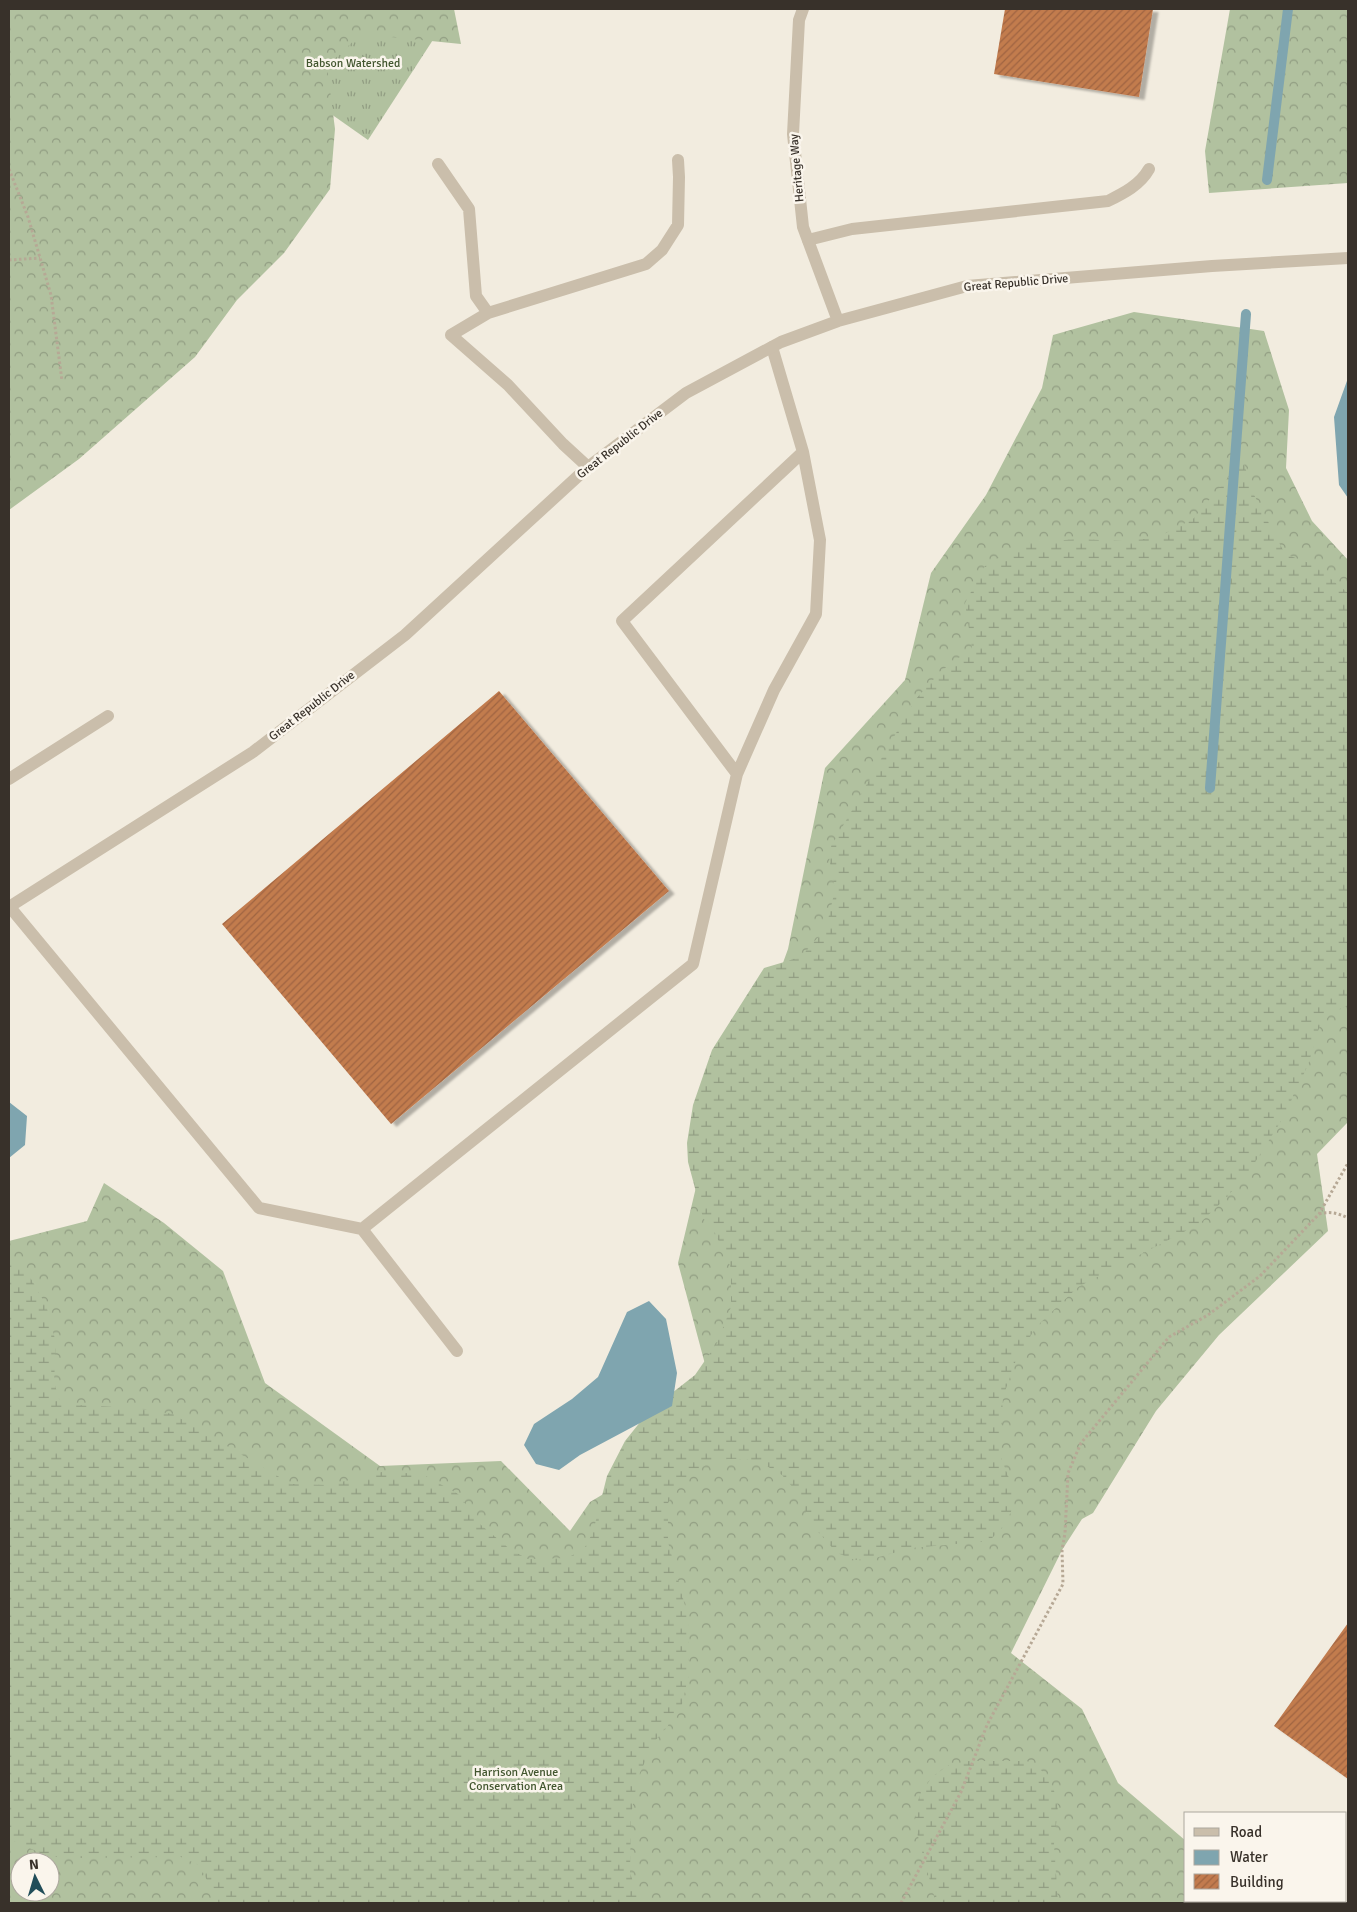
<svg xmlns="http://www.w3.org/2000/svg" width="1357" height="1912" viewBox="0 0 1357 1912" font-family="Signika,sans-serif">
	<defs>
		<pattern id="grass-tufts" width="24" height="20" patternUnits="userSpaceOnUse" patternTransform="scale(1.25)"><rect width="24" height="20" fill="#b1c19f"/><path d="M3 7l-1-3M5 7V3M7 7l1-3M15 17l-1-3M17 17v-4M19 17l1-3" fill="none" stroke="#919d82"/></pattern>
		<pattern id="forest-crowns" width="20" height="18" patternUnits="userSpaceOnUse" patternTransform="scale(1.25)"><rect width="20" height="18" fill="#b1c19f"/><path d="M2 6a3 3 0 1 1 6 0M12 15a3 3 0 1 1 6 0" fill="none" stroke="#919d82"/></pattern>
		<pattern id="wetland-marsh" width="20" height="14" patternUnits="userSpaceOnUse" patternTransform="scale(1.25)"><rect width="20" height="14" fill="#b1c19f"/><path d="M1 5h8M5 5V1M11 12h8M15 12V8" fill="none" stroke="#919d82"/></pattern>
		<pattern id="building-hatch" width="6" height="6" patternUnits="userSpaceOnUse" patternTransform="scale(1.25)"><rect width="6" height="6" fill="#c27b4e"/><path d="M-1 1l2-2M0 6l6-6M5 7l2-2" fill="none" stroke="#9f6541"/></pattern>
		<filter id="shadow"><feDropShadow dx="5.5" dy="3" stdDeviation="1" flood-color="#0004"/></filter>
	</defs>
	<rect width="100%" height="100%" fill="#f2ecdf"/>
	<path fill="url(#grass-tufts)" d="M182,9H453L368,140Z"/>
	<path fill="url(#forest-crowns)" fill-rule="evenodd" d="M9,9H454L461,44L361,34L327,66L335,129L330,189L284,253L237,300L195,357L79,459L9,510Z
		M1230,9H1348V183L1209,193L1205,151Z
		M1134,312L1264,331L1289,410L1286,468L1312,521L1348,560V1122L1317,1154L1328,1231L1219,1335L1156,1411L1093,1513L1082,1519L1062,1550L1011,1653L1082,1709L1118,1783L1186,1841V1901H1289L1296,1903H9V1241L87,1221L104,1183L164,1223L223,1271L265,1383L380,1466L501,1461L570,1531L590,1502L721,1424L678,1263L697,1183L732,1103L788,949L825,768L905,680L931,573L986,495L1042,388L1053,335ZM20,1862H50V1892H20Z"/>
	<path fill="url(#wetland-marsh)" d="M1243,460L1252,491L1285,554L1314,565L1348,593V1005L1331,1013L1319,1028L1308,1065L1283,1118L1252,1167L1227,1197L1199,1224L1078,1287L1036,1327L1016,1360L1003,1397L1000,1455L1014,1491L1012,1510L1003,1527L989,1541L912,1548L875,1558L855,1560L837,1553L812,1525L795,1490L782,1475L765,1465L747,1459H728L709,1463L692,1473L678,1487L668,1503V1542L688,1617L689,1675L680,1712L654,1742L638,1777L631,1815L630,1873L636,1891L643,1903H219L199,1865L181,1857L64,1858L45,1855L9,1839V1263L12,1262L27,1272L46,1305L56,1343L54,1382L59,1399L76,1405L135,1408L173,1414L291,1484L329,1485L386,1471L424,1475L458,1494L481,1525L511,1550L528,1559L567,1558L584,1549L593,1532L607,1476L625,1441L649,1411L695,1375L717,1343L731,1307V1268L715,1233L703,1218L688,1162L687,1143L693,1105L712,1050L764,968L801,957L826,928L835,890L828,852L915,700L941,671L972,648L965,603L985,566L1023,543L1078,539L1123,541L1156,538L1193,519Z
		M969,1761H1027L1042,1771L1053,1787L1058,1806L1054,1844L1058,1903H936L916,1829L915,1810L921,1792L933,1776L949,1765Z"/>
	<path fill="#7fa5af" d="M1348,378V498L1339,485L1334,417Z
		M9,1102L27,1116L25,1145L9,1158Z
		M649,1301L666,1319L677,1373L672,1406L580,1455L559,1470L536,1464L524,1445L534,1424L572,1399L598,1377L627,1312Z"/>
	<g fill="none" stroke-linecap="round" stroke-linejoin="round">
		<path stroke="#7fa5af" stroke-width="10" d="M1267,180L1288,9
			M1210,788L1246,314"/>
	</g>
	<path fill="url(#building-hatch)" filter="url(#shadow)" d="M1005,9H1153L1139,97L994,74Z
		M499,691L669,891L391,1124L222,924Z
		M1348,1623V1779L1274,1726Z"/>
	<g fill="none" stroke-linecap="round" stroke-linejoin="round">
		<path stroke="#b6a895" stroke-width="3" stroke-dasharray="2.5 2.5" stroke-linecap="butt" d="M9,169L28,217L51,295L62,381
			M9,260L40,258
			M1319,1214C1329,1211 1338,1213 1348,1218
			M901,1903L961,1792L987,1725L1063,1584L1062,1550L1065,1533L1068,1473L1081,1443L1169,1337L1208,1315L1260,1276L1319,1214L1348,1163"/>
		<path stroke="#cabeab" stroke-width="12" d="M438,164L469,209L476,296L488,313
			M808,240L852,229L1108,201C1124,193 1140,185 1149,169
			M588,467L563,444L508,385L451,335L488,313L646,264L662,250L678,225L679,177L678,160
			M737,774L774,690L816,614L820,540L803,452
			M9,779L108,716
			M9,906L259,1208L362,1229
			M457,1351L362,1229L693,964L737,774L622,621L803,452L772,347"/>
		<path stroke="#cabeab" stroke-width="12" d="M803,9L799,20L793,134L803,227L838,321
			M9,907L253,752L405,635L588,467L686,393L781,342L838,321L967,286L1212,266L1348,258"/>
	</g>
	<g text-anchor="middle" dominant-baseline="central" stroke-width="5" stroke-linejoin="round" paint-order="stroke">
		<g font-size="12" fill="#42562f" stroke="#faf5ec">
			<text x="353" y="63">Babson Watershed</text>
			<text x="516" y="1772">Harrison Avenue<tspan x="516" dy="14">Conservation Area</tspan></text>
		</g>
		<g font-size="12" fill="#38312a" stroke="#faf5ec">
			<text transform="translate(797 168) rotate(-95)">Heritage Way</text>
			<text transform="translate(1016 283) rotate(-5)">Great Republic Drive</text>
			<text transform="translate(620 444) rotate(-38)">Great Republic Drive</text>
			<text transform="translate(312 706) rotate(-38)">Great Republic Drive</text>
		</g>
	</g>
	<rect width="1357" height="1912" fill="none" stroke="#38312a" stroke-width="20"/>
	<rect x="1184" y="1812" width="162" height="90" fill="#faf5ec" stroke="#aca79e"/>
	<rect x="1194" y="1828" width="25" height="8" fill="#cabeab" stroke="#aca79e"/>
	<text x="1230" y="1837" font-size="15" fill="#38312a">Road</text>
	<rect x="1194" y="1850" width="25" height="15" fill="#7fa5af" stroke="#aca79e"/>
	<text x="1230" y="1862" font-size="15" fill="#38312a">Water</text>
	<rect x="1194" y="1874" width="25" height="15" fill="url(#building-hatch)" stroke="#aca79e"/>
	<text x="1230" y="1887" font-size="15" fill="#38312a">Building</text>
	<g transform="translate(35 1877) rotate(355)"><circle r="24" fill="#faf5ec" stroke="#aca79e"/>
	<path d="M0-4L9 19L0 12L-9 19Z" fill="#214d59"/>
	<text y="-8" font-size="14" font-weight="bold" text-anchor="middle" fill="#38312a">N</text>
	</g>
</svg>
